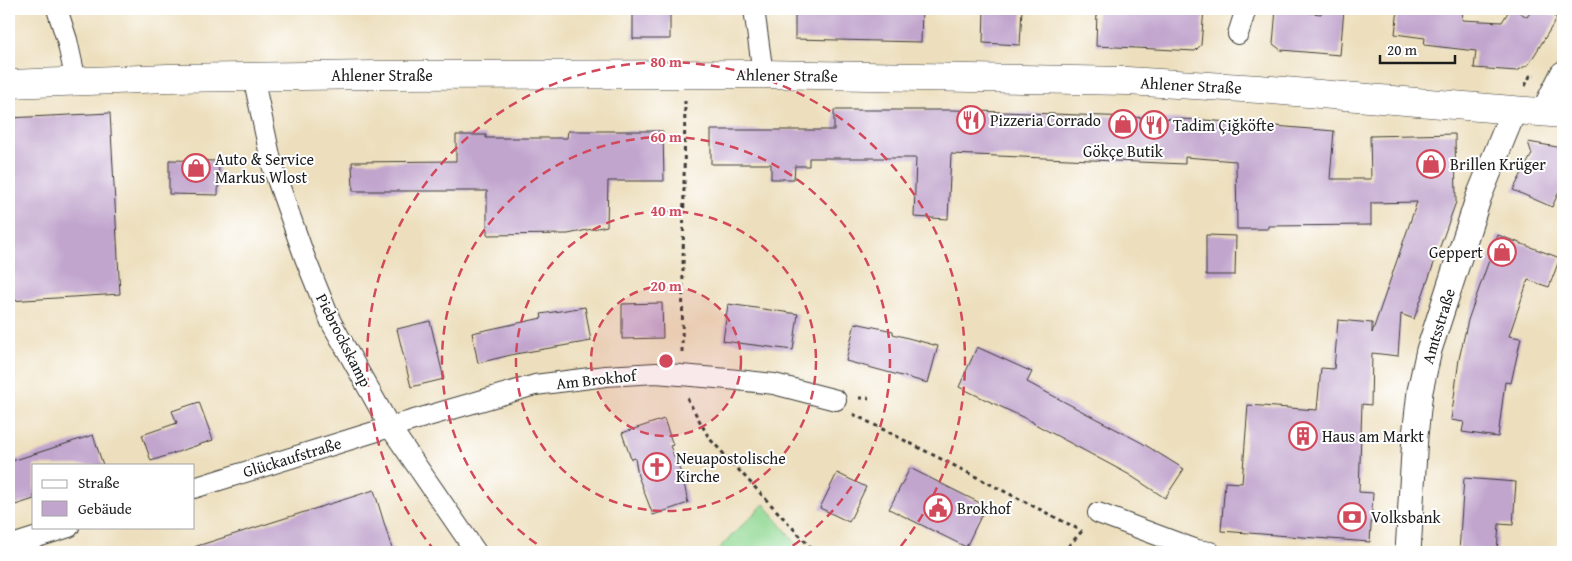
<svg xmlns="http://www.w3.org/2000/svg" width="1572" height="561" viewBox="0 0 1572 561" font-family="'Gentium Book Plus',serif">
	<rect width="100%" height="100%" fill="#fff"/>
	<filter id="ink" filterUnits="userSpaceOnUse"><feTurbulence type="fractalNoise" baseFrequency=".02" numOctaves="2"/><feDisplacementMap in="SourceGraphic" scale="10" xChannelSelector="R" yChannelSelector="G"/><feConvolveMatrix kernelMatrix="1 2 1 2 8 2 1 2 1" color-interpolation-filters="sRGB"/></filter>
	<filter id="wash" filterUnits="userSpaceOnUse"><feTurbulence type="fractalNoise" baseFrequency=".0096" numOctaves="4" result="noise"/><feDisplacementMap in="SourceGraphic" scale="20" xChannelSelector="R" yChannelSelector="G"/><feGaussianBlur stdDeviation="1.12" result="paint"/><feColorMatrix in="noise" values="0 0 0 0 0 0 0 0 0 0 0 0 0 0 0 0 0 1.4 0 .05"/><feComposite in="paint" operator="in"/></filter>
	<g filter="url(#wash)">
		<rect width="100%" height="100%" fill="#eddfbd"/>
		<path fill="#90d893" stroke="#567a58" d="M764,504L803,552H715Z"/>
		<g id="blocks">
			<path fill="#c1a5cd" d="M633,9H670V39H633Z
				M795,9H922L921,42L795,39Z
				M984,9H1022L1020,45L983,43Z
				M1097,9H1123V11L1175,13L1176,9H1204L1201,45L1195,51L1096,46Z
				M1276,9L1321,14L1322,9H1344L1340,55L1281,50L1273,44Z
				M1398,9H1463L1462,20L1502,22L1510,9H1514L1527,17L1533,9H1541L1557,18L1529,64L1517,71L1474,68L1476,51L1424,45L1425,38L1395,34Z
				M834,110H953L1204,120L1334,131L1330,179H1371L1370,136L1455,134L1456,202L1414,319L1401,314L1398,356L1372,353L1371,405L1362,404L1359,492L1373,493L1370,542L1221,531L1225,482L1242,483L1248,405L1317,410L1321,368L1334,369L1338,320L1372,323V333L1417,202L1371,203V225L1268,226V229H1237L1236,161L1185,157V164L951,154L948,219L914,217L916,158H809V166H795L794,179H771V164H711V130H834Z
				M110,113L120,294L9,301V118Z
				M568,131H663L664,181H608L607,226L568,234L487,235V191H353L352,162L456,161V135H486V138H567Z
				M1528,142L1563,148V183L1552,207L1513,190L1532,154Z
				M169,160L219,161L218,195L169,194Z
				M1206,235L1236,236L1235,275H1206Z
				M1498,235L1560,258L1549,287L1528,280L1509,336L1521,338L1511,383L1505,382L1498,437L1462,432L1464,422L1451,420L1459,359L1468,320Z
				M662,303L663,338L622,339V304Z
				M728,304L798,314L793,350L723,341Z
				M585,307L591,341L515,354L478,363L472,333L542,318L541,314Z
				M430,321L444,379L411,387L397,329Z
				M855,323L893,331V334L938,346L928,383L846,361Z
				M977,347L1032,372L1027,382L1142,443L1184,469L1165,498L1128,474L1033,423V422L959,387Z
				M199,402L213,440L151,461L142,435L177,423L172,411Z
				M664,419L673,445L670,446L683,478L688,503L653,515L638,476L635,458L631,459L622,433Z
				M93,435L103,465H34V499L9,507V462Z
				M910,468L986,506L966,547L889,509Z
				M837,473L866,487L849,522L820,508Z
				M1464,478L1516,482L1513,525L1499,524L1497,552H1459Z
				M374,490L393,552H195L194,547Z"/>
		</g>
	</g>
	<g filter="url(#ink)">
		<use href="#blocks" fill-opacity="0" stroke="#3b3934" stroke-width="1"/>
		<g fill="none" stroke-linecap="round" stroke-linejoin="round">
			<defs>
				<path id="minor" d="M57,9L67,40L76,81
					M754,9L763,74
					M1238,34L1246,9
					M253,76L272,165L305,258L331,322L390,427L476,552
					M194,488L390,427L535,385L606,376L656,373L728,379L774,384L836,400
					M1098,513L1197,550L1210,552
					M9,546L69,527"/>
				<path id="tertiary" d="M1544,111L1563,74
					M1408,552L1415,436L1420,391L1429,350L1479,196L1514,110"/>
				<path id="secondary" d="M9,84L168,78L377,75L763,74L1127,81L1259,89L1563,114"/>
			</defs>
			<use href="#minor" stroke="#3b3934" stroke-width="22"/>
			<use href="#tertiary" stroke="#3b3934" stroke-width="27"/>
			<use href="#secondary" stroke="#3b3934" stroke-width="29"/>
			<path stroke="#3b3934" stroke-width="3" stroke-dasharray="4 4" stroke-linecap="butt" d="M1525,86L1530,76H1535
				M682,352L685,101
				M687,398L709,438L815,552
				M859,398H869
				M853,414L1082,531
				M1063,552L1083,530"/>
			<use href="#minor" stroke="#fff" stroke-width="20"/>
			<use href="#tertiary" stroke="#fff" stroke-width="25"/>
			<use href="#secondary" stroke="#fff" stroke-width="28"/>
		</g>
	</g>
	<circle cx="666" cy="361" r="75" fill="#d1495b" fill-opacity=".12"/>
	<g fill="none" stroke="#d1495b" stroke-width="2.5" stroke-dasharray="9 6">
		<circle cx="666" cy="361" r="75"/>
		<circle cx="666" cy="361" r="150"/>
		<path d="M549 552A224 224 0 1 1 783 552"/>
		<path d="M435 551A299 299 0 1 1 897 551"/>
	</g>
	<defs>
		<symbol id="restaurant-ring" viewBox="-11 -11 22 22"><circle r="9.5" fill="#fff" stroke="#d1495b" stroke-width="1.5"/><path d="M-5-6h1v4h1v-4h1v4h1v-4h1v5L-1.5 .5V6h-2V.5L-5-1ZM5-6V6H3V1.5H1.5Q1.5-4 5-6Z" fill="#d1495b"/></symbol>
		<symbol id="shop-ring" viewBox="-11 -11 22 22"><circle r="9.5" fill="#fff" stroke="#d1495b" stroke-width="1.5"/><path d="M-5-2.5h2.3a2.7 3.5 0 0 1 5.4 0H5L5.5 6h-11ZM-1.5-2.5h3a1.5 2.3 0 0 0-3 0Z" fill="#d1495b"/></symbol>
		<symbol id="building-ring" viewBox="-11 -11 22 22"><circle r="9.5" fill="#fff" stroke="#d1495b" stroke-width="1.5"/><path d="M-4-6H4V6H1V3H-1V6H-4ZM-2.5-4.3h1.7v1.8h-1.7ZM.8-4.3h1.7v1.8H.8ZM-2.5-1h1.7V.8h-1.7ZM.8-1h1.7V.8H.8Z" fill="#d1495b"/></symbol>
		<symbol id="church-ring" viewBox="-11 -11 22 22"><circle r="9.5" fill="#fff" stroke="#d1495b" stroke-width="1.5"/><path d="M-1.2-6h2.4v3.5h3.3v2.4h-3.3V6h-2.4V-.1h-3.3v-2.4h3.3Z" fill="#d1495b"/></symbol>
		<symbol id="civic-ring" viewBox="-11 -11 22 22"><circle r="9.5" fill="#fff" stroke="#d1495b" stroke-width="1.5"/><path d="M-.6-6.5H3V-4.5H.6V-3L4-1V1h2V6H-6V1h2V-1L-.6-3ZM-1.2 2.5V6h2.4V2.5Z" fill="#d1495b"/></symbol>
		<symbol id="bank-ring" viewBox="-11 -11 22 22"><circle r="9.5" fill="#fff" stroke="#d1495b" stroke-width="1.5"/><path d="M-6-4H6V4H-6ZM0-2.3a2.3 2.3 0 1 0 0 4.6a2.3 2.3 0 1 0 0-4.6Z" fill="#d1495b"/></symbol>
	</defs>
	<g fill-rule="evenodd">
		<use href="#restaurant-ring" x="955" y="104" width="32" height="32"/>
		<use href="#shop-ring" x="1107" y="108" width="32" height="32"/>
		<use href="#restaurant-ring" x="1138" y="109" width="32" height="32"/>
		<use href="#shop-ring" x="1415" y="148" width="32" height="32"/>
		<use href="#shop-ring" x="180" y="152" width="32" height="32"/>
		<use href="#shop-ring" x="1486" y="236" width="32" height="32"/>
		<use href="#building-ring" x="1287" y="420" width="32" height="32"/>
		<use href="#church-ring" x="641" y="451" width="32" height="32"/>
		<use href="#civic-ring" x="922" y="492" width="32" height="32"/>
		<use href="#bank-ring" x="1336" y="501" width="32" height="32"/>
	</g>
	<g text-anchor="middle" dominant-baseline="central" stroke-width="4" stroke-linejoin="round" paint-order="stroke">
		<g font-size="16" fill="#1c1c1c" stroke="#fff">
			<text x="382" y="75">Ahlener Straße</text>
			<text transform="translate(787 75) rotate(1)">Ahlener Straße</text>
			<text transform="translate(1191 85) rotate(3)">Ahlener Straße</text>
			<text transform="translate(1438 326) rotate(-73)">Amtsstraße</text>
			<text transform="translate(344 340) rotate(63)">Piebrockskamp</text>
			<text transform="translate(596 379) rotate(-6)">Am Brokhof</text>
			<text transform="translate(292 457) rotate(-17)">Glückaufstraße</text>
		</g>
		<g font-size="16" fill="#1c1c1c" stroke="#fff" text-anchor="start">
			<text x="990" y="120">Pizzeria Corrado</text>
			<text x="1173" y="125">Tadim Çiğköfte</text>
			<text x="1123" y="151" text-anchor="middle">Gökçe Butik</text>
			<text x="215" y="159">Auto &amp; Service<tspan x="215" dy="18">Markus Wlost</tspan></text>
			<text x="1450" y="164">Brillen Krüger</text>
			<text x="1483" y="252" text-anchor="end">Geppert</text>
			<text x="1322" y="436">Haus am Markt</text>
			<text x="676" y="458">Neuapostolische<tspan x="676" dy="18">Kirche</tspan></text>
			<text x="957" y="508">Brokhof</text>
			<text x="1371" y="517">Volksbank</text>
		</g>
	</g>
	<circle cx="666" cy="361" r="8" fill="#d1495b" stroke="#fff" stroke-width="2.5"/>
	<g font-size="15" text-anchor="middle" font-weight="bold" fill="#d1495b" stroke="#fff" stroke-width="4" stroke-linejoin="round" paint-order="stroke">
		<text x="666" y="67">80 m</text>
		<text x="666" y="142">60 m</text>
		<text x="666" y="216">40 m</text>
		<text x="666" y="291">20 m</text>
	</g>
	<rect width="1572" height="561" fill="none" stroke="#fff" stroke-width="30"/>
	<rect x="32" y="464" width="162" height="65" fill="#ffffff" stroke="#a4a4a4"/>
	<rect x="42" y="480" width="25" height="8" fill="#ffffff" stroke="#a4a4a4"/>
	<text x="78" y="488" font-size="15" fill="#1c1c1c">Straße</text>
	<rect x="42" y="501" width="25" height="15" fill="#c1a5cd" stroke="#a4a4a4"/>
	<text x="78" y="514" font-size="15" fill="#1c1c1c">Gebäude</text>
	<path d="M1380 55v8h75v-8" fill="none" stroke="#1c1c1c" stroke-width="2.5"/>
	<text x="1387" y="55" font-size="15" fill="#1c1c1c" stroke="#ffffff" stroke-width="4" paint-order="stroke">20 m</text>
</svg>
